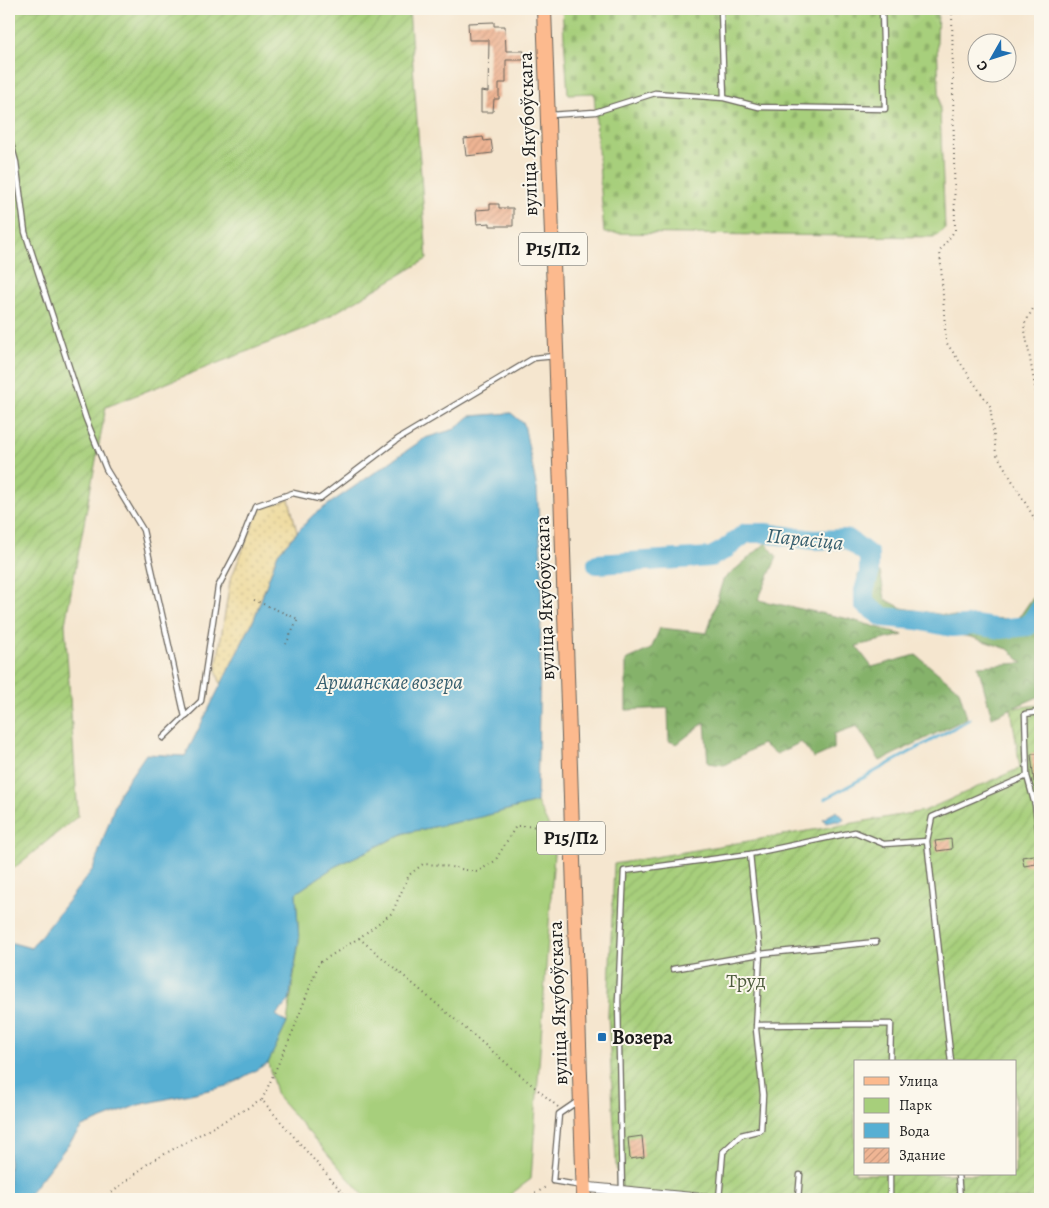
<svg xmlns="http://www.w3.org/2000/svg" width="1049" height="1208" viewBox="0 0 1049 1208" font-family="Alegreya,serif">
	<defs>
		<pattern id="forest-crowns" width="20" height="18" patternUnits="userSpaceOnUse" patternTransform="scale(1.25)"><rect width="20" height="18" fill="#85b26b"/><path d="M2 6a3 3 0 1 1 6 0M12 15a3 3 0 1 1 6 0" fill="none" stroke="#6c9057"/></pattern>
		<pattern id="sand-dots" width="8" height="8" patternUnits="userSpaceOnUse" patternTransform="scale(1.25)"><rect width="8" height="8" fill="#eeda9e"/><path d="M2 2h.1M6 6h.1" fill="none" stroke="#ccba88" stroke-width="1.8" stroke-linecap="round"/></pattern>
		<pattern id="cemetery-stones" width="16" height="16" patternUnits="userSpaceOnUse" patternTransform="scale(1.25)"><rect width="16" height="16" fill="#a7cf7b"/><path d="M2 7V4a2 2 0 0 1 4 0v3zM10 15v-3a2 2 0 0 1 4 0v3z" fill="#8fb16a"/></pattern>
		<pattern id="garden-furrows" width="10" height="10" patternUnits="userSpaceOnUse" patternTransform="scale(1.25)"><rect width="10" height="10" fill="#a7cf7b"/><path d="M-1 1l2-2M0 10L10 0M9 11l2-2" fill="none" stroke="#8fb16a"/></pattern>
		<pattern id="building-hatch" width="6" height="6" patternUnits="userSpaceOnUse" patternTransform="scale(1.25)"><rect width="6" height="6" fill="#efb594"/><path d="M-1 1l2-2M0 6l6-6M5 7l2-2" fill="none" stroke="#cc9b7f"/></pattern>
	</defs>
	<rect width="100%" height="100%" fill="#fbf7ec"/>
	<filter id="ink" filterUnits="userSpaceOnUse"><feTurbulence type="fractalNoise" baseFrequency=".02" numOctaves="2"/><feDisplacementMap in="SourceGraphic" scale="10" xChannelSelector="R" yChannelSelector="G"/><feConvolveMatrix kernelMatrix="1 2 1 2 8 2 1 2 1" color-interpolation-filters="sRGB"/></filter>
	<filter id="wash" filterUnits="userSpaceOnUse"><feTurbulence type="fractalNoise" baseFrequency=".0096" numOctaves="4" result="noise"/><feDisplacementMap in="SourceGraphic" scale="20" xChannelSelector="R" yChannelSelector="G"/><feGaussianBlur stdDeviation="1.12" result="paint"/><feColorMatrix in="noise" values="0 0 0 0 0 0 0 0 0 0 0 0 0 0 0 0 0 1.4 0 .05"/><feComposite in="paint" operator="in"/></filter>
	<g filter="url(#wash)">
		<rect width="100%" height="100%" fill="#f5e6cf"/>
		<path fill="#a7cf7b" stroke="#62764c" d="M537,802L555,839L531,1179L504,1199H384L365,1197L277,1096L268,1063L287,1023L299,941L296,893L334,867L405,833L481,817Z"/>
		<path fill="url(#forest-crowns)" stroke="#506744" d="M766,543L777,557L758,600L849,619L903,635L856,646L872,667L916,655L959,690L967,718L880,761L857,726L834,734V749L814,758L801,742L777,754L762,744L724,765L708,763L705,722L677,744L669,741L668,708L626,710V660L651,649L660,628L707,633L723,580Z
			M880,572L885,599L902,608L962,618L1018,619L1040,587V696L992,717L978,666L1023,663L1008,649L971,637L885,624L860,608L858,575Z"/>
		<path fill="url(#sand-dots)" stroke="#857b5d" d="M289,499L297,532L278,553L254,619L221,685L216,670L230,581L259,510Z"/>
		<path fill="url(#cemetery-stones)" stroke="#62764c" d="M562,9H938L937,41L945,229L935,237L604,233L594,93L568,94Z"/>
		<path fill="url(#garden-furrows)" stroke="#62764c" fill-rule="evenodd" d="M9,9H409L427,259L314,325L106,407L65,624L78,816L9,872Z
			M1040,705V1199H618L608,1015L614,864L924,811L1020,768L1011,708ZM855,1062H1015V1174H855Z"/>
		<path fill="#56afd3" stroke="#396678" d="M511,413L524,424L537,489L542,572L537,802L481,817L405,833L334,867L296,893L299,941L289,1001L276,1015L287,1023L268,1063L228,1086L138,1105L82,1127L25,1199H18L9,1196V942L31,948L93,869L119,793L146,754L185,756L254,619L278,553L313,515L425,438L455,429L470,416Z
			M837,811L844,818L841,822L837,821L826,823L823,819Z"/>
		<g fill="none" stroke-linecap="round" stroke-linejoin="round">
			<path stroke="#56afd3" stroke-width="3" d="M825,799L970,719"/>
			<path stroke="#56afd3" stroke-width="20" d="M597,564L711,557L724,550L746,533H765L813,540L848,539L869,555V574L864,591V604L883,617L918,620L952,627L976,625L1000,629L1028,626L1040,609"/>
		</g>
		<g id="blocks">
			<path fill="url(#building-hatch)" d="M494,22V26H505L506,51H524V60H506V83H499V99H494L493,112H481V91L488,92L489,40H469L468,23Z
				M483,137L484,141L491,140L493,153L466,156L464,139Z
				M490,204H499V208H513V226H490V223L477,224L476,210L490,209Z
				M1031,754H1040V781L1034,782Z
				M951,839L952,849L937,851L935,841Z
				M1034,855L1036,864L1024,866L1022,857Z
				M642,1136L644,1157L630,1159L628,1138Z"/>
		</g>
	</g>
	<g filter="url(#ink)">
		<use href="#blocks" fill-opacity="0" stroke="#68635b" stroke-width="1"/>
		<g fill="none" stroke-linecap="round" stroke-linejoin="round">
			<defs>
				<path id="lane" d="M721,9L724,98
					M550,115L595,112L655,93L724,98L759,107L885,109L882,9
					M9,137L16,162L25,232L86,419L106,469L143,530L185,717
					M1040,712L1025,714L1027,776L1035,805L1040,845
					M163,738L201,701L218,587L239,547L255,506L293,493L319,499L398,439L534,358L555,356
					M673,969L760,954L876,942
					M756,1025L891,1024L890,1062
					M951,1062L927,841L932,817L1027,776
					M578,1101L559,1114L553,1181L583,1186
					M890,1174V1199
					M958,1174L960,1199
					M622,1191L618,1001L624,871L750,854L855,832L884,844L927,841
					M719,1199L723,1152L741,1135L761,1130L763,1095L756,1029L760,954L750,854
					M798,1199L800,1175"/>
				<path id="street" d="M584,1187L708,1199"/>
				<path id="primary" d="M544,9L561,490L584,1199"/>
			</defs>
			<use href="#lane" stroke="#68635b" stroke-width="7"/>
			<use href="#street" stroke="#68635b" stroke-width="11"/>
			<use href="#primary" stroke="#68635b" stroke-width="16"/>
			<path stroke="#68635b" stroke-width="2" stroke-dasharray="1 4" stroke-linecap="butt" d="M952,9L955,230L940,251L946,342L990,406L996,453L1040,528
				M1040,296L1024,325L1040,415
				M254,600L298,619L286,644
				M359,938L558,1107
				M262,1100L293,1031L319,963L359,938L392,913L409,875L423,864L440,865L477,872L495,861L516,826L559,827
				M104,1199L150,1162L262,1100L348,1199
				M527,1199L547,1186"/>
			<use href="#lane" stroke="#fff" stroke-width="4.5"/>
			<use href="#street" stroke="#fff" stroke-width="9"/>
			<use href="#primary" stroke="#fcba8e" stroke-width="14"/>
		</g>
	</g>
	<rect fill="#1f6fb2" stroke="#fbf7ec" stroke-width="2" x="597" y="1032" width="10" height="10" rx="2.5"/>
	<g text-anchor="middle" dominant-baseline="central" stroke-width="4" stroke-linejoin="round" paint-order="stroke">
		<g fill="#fbf7ec" stroke="#5f5e5a" stroke-width="1">
			<rect x="519" y="232.5" width="68" height="33" rx="4"/>
			<rect x="537" y="821.5" width="68" height="33" rx="4"/>
		</g>
		<g font-size="19" font-weight="bold" fill="#1c1c1c">
			<text x="553" y="249">Р15/П2</text>
			<text x="571" y="838">Р15/П2</text>
		</g>
		<g font-size="20" fill="#1c1c1c" stroke="#fbf7ec">
			<text transform="translate(528 134) rotate(-92)">вуліца Якубоўскага</text>
			<text transform="translate(545 598) rotate(-92)">вуліца Якубоўскага</text>
			<text transform="translate(558 1003) rotate(-92)">вуліца Якубоўскага</text>
		</g>
		<g font-size="20" fill="#4d5b3d" stroke="#fbf7ec">
			<text x="746" y="980">Труд</text>
		</g>
		<g font-size="20" font-weight="bold" fill="#1c1c1c" stroke="#fbf7ec" text-anchor="start">
			<text x="612" y="1037">Возера</text>
		</g>
		<g font-size="21" font-style="italic" fill="#365e6e" stroke="#fbf7ec">
			<text transform="translate(805 539) rotate(6)">Парасіца</text>
			<text x="390" y="682">Аршанскае возера</text>
		</g>
	</g>
	<rect width="1049" height="1208" fill="none" stroke="#fbf7ec" stroke-width="30"/>
	<rect x="854" y="1060" width="162" height="115" fill="#fbf7ec" stroke="#a29f99"/>
	<rect x="864" y="1077" width="25" height="8" fill="#fcba8e" stroke="#a29f99"/>
	<text x="899" y="1086" font-size="15" fill="#1c1c1c">Улица</text>
	<rect x="864" y="1098" width="25" height="15" fill="#a7cf7b" stroke="#a29f99"/>
	<text x="899" y="1110" font-size="15" fill="#1c1c1c">Парк</text>
	<rect x="864" y="1123" width="25" height="15" fill="#56afd3" stroke="#a29f99"/>
	<text x="899" y="1136" font-size="15" fill="#1c1c1c">Вода</text>
	<rect x="864" y="1148" width="25" height="15" fill="url(#building-hatch)" stroke="#a29f99"/>
	<text x="899" y="1160" font-size="15" fill="#1c1c1c">Здание</text>
	<g transform="translate(992 58) rotate(231)"><circle r="24" fill="#fbf7ec" stroke="#a29f99"/>
	<path d="M0-4L9 19L0 12L-9 19Z" fill="#1f6fb2"/>
	<text y="-8" font-size="14" font-weight="bold" text-anchor="middle" fill="#1c1c1c">С</text>
	</g>
</svg>
